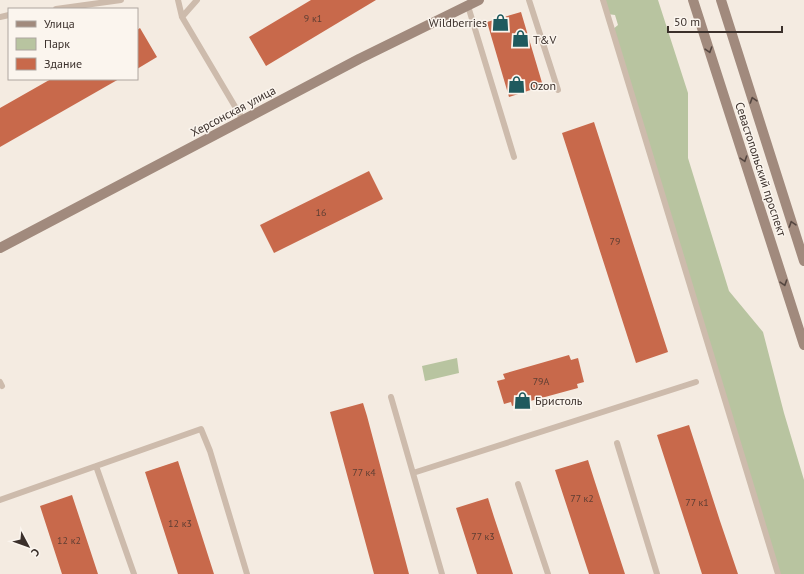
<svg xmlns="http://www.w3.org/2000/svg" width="804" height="574" viewBox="0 0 804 574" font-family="'PT Sans',sans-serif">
	<rect width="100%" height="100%" fill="#f4ebe1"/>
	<path fill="#b8c4a0" d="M603,0H658L688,93V158L729,291L763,332L784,413L804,480V574H778L612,30L618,25L615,15L607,14Z
		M457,358L459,373L425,381L422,366Z"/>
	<path fill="#c8694b" d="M311,0H376L266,66L249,37Z
		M521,12L543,86L509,97L487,22Z
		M140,28L157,57L137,69V30Z
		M51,79H119L0,147V108Z
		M594,122L668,352L636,363L562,133Z
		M369,171L383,199L274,253L260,225Z
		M569,355L571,360L578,358L584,382L577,384L578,388L512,406L511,402L504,404L497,381L505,379L503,374Z
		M363,403L367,416L409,574H374L330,412Z
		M689,425L720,521L738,574H702L657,435Z
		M588,460L594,479L625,574H589L555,470Z
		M178,461L214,574H178L145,472Z
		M72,495L98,574H62L40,506Z
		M488,498L494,517L513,574H477L456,508Z"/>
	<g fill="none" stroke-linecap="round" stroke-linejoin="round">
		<path stroke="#cdbbac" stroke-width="6" d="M178,0L182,17L243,120
			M529,0L558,90
			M603,0L778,574
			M468,6L514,157
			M56,9L121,0
			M0,17L9,15
			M182,17L197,0
			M0,382L2,386
			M391,397L442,574
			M617,443L657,574
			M96,466L134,574
			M413,473L696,382
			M518,484L548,574
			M0,500L201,429L210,451L247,574"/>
		<path stroke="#a18a7d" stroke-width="10" d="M693,0L804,345
			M721,0L804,261
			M0,248L359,59L479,0"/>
	</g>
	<defs><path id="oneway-chevron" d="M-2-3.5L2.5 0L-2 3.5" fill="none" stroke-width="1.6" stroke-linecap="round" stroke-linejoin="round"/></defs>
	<g stroke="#544640">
		<use href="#oneway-chevron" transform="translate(709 50) rotate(72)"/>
		<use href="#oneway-chevron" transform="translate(753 100) rotate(-108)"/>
		<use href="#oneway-chevron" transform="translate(744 159) rotate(72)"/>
		<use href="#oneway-chevron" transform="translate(792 224) rotate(-108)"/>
		<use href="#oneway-chevron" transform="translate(784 283) rotate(72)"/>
	</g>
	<defs>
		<symbol id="shop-bare" viewBox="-9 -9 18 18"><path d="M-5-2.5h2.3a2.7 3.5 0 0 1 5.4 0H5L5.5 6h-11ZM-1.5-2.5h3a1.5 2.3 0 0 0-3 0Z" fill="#1f5a5e" stroke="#fbf5ee" stroke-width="2.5" paint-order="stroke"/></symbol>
	</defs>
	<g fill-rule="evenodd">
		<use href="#shop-bare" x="488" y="10" width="25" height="25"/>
		<use href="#shop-bare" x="508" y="26" width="25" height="25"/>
		<use href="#shop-bare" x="504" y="72" width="25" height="25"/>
		<use href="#shop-bare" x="510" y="388" width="25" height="25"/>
	</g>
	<g text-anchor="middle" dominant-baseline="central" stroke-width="3" stroke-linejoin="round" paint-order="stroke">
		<g font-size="10" fill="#5e3e33">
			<text x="313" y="18">9 к1</text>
			<text x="321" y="212">16</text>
			<text x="615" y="241">79</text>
			<text x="541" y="381">79А</text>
			<text x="364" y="472">77 к4</text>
			<text x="582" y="498">77 к2</text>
			<text x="697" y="502">77 к1</text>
			<text x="180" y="523">12 к3</text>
			<text x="483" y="536">77 к3</text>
			<text x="69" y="540">12 к2</text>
		</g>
		<g font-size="12" fill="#3b302b" stroke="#fbf5ee" text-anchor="start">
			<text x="487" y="22" text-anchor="end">Wildberries</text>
			<text x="533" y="39">T&amp;V</text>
			<text x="530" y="85">Ozon</text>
			<text x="535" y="400">Бристоль</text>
		</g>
		<g font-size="12" fill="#3b302b" stroke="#fbf5ee">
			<text transform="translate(233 111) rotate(-28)">Херсонская улица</text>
			<text transform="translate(761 169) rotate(72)">Севастопольский проспект</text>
		</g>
	</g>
	<rect x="8" y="8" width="130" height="72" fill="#fbf5ee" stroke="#aea6a0"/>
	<rect x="16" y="21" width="20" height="6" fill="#a18a7d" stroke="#aea6a0"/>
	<text x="44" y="28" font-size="12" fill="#3b302b">Улица</text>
	<rect x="16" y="38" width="20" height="12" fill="#b8c4a0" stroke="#aea6a0"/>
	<text x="44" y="48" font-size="12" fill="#3b302b">Парк</text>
	<rect x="16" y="58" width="20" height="12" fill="#c8694b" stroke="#aea6a0"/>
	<text x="44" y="68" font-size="12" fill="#3b302b">Здание</text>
	<g transform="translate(28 546) rotate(131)" stroke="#fbf5ee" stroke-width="3" paint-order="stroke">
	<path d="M0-3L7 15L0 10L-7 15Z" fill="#3b302b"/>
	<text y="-6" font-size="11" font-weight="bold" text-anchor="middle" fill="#3b302b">С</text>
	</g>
	<path d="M668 26v6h114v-6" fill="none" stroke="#3b302b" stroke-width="2"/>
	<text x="674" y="26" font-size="12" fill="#3b302b" stroke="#fbf5ee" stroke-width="3" paint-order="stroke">50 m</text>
</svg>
